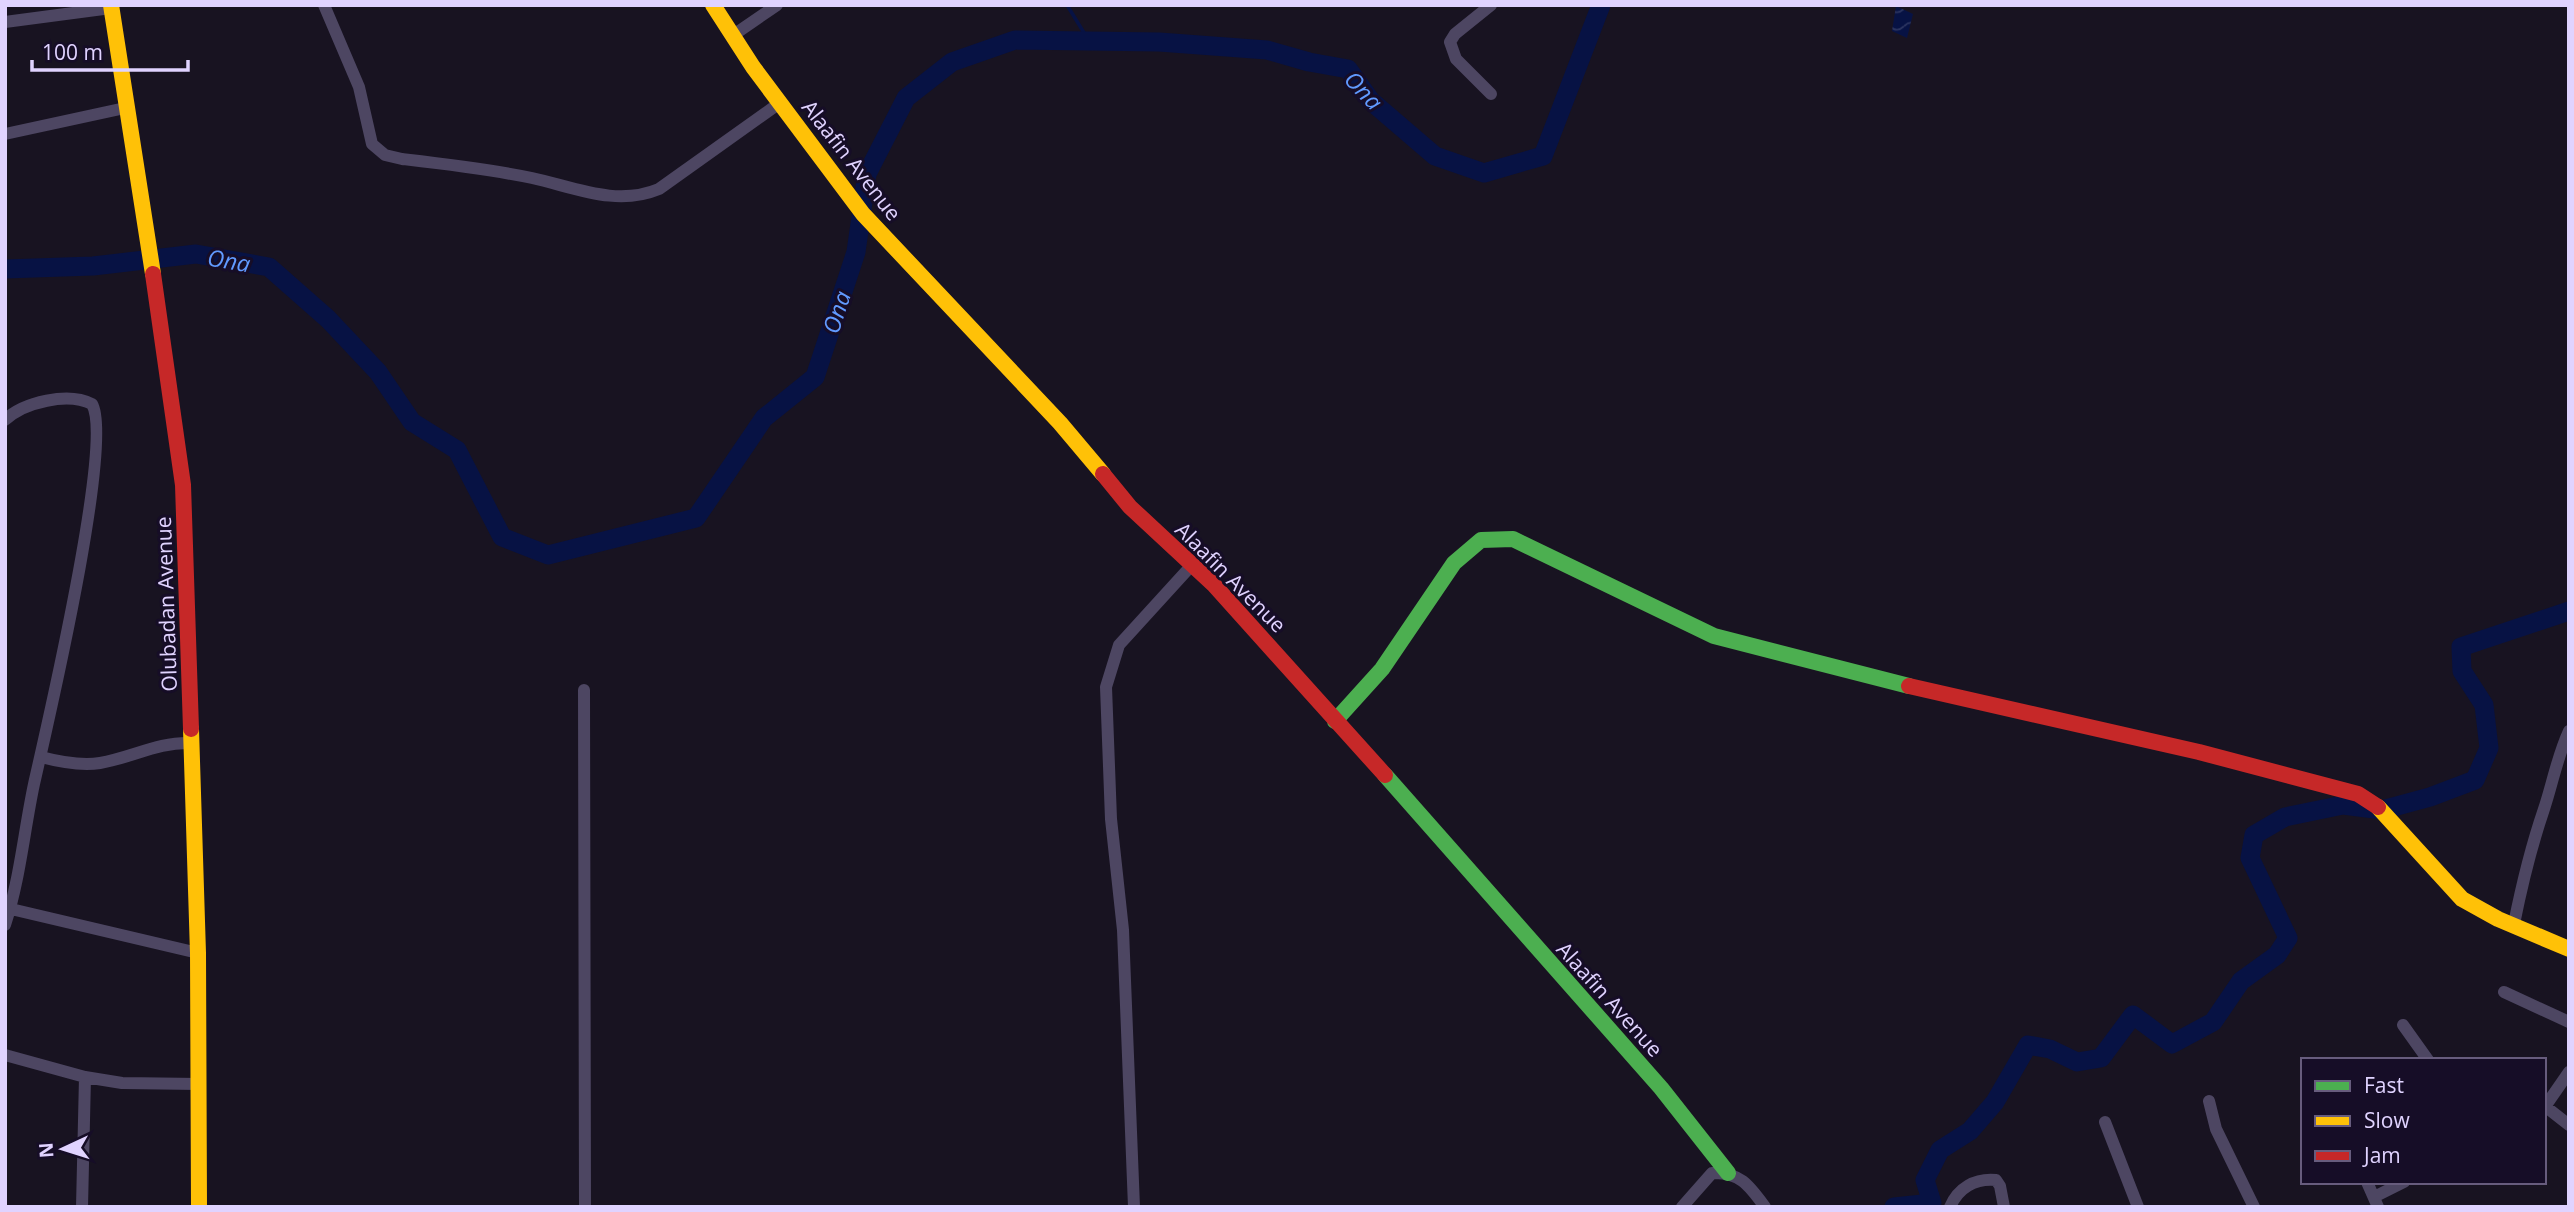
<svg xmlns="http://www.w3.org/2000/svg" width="2574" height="1212" viewBox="0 0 2574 1212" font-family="'Open Sans',sans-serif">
	<defs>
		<pattern id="water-waves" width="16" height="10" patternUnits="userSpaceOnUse" patternTransform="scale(1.75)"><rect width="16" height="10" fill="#071244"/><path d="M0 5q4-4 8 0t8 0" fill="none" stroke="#2b3460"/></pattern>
	</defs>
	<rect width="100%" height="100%" fill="#181321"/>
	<path fill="url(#water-waves)" d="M1896,6L1913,14L1907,38L1892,31Z"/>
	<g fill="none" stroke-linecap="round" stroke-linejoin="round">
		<path stroke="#071244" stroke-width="3.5" d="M1067,5L1089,41"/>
		<path stroke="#071244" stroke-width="19" d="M5,269L93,266L196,254L269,267L328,319L378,372L412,422L457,450L502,537L548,555L696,518L764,418L815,377L856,252L867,174L906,98L952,62L1015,40L1159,42L1267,50L1309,62L1348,69L1371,101L1435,156L1484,173L1543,156L1601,5
			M1894,1207L1932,1203L1925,1180L1940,1150L1970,1131L1995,1102L2028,1045L2050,1049L2077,1062L2101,1058L2133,1015L2172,1044L2213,1022L2241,981L2277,955L2288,938L2250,858L2254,835L2285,817L2343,805L2382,810L2430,797L2475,780L2489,748L2484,705L2462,671L2461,647L2569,611"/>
		<path stroke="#4d4662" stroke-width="12" d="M324,5L359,87L372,144L385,155L402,159C445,164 489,169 532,178C574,187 616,207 659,189L781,102
			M5,22L111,8
			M732,36L777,5
			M1491,94L1456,59L1450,42L1455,34L1491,5
			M5,134L125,108
			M5,420C24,402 68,392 92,404C114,442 47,726 34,784C24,831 20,879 5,925
			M584,690L585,1207
			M41,757C60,762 80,766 100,763C131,758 158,742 190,743
			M11,909L198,953
			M2514,924C2522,884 2531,847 2544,809C2553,782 2557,757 2569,731
			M2504,992L2569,1022
			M2403,1025L2428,1060
			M5,1055L85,1077L122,1083L199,1084
			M2209,1101L2216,1129L2254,1207
			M2546,1107L2569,1125
			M2544,1108L2569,1072
			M2105,1122L2138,1207
			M2367,1182L2378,1207
			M2374,1197L2404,1182
			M82,1207L85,1077
			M1134,1207L1123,930L1111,819L1106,687L1119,645L1191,566
			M1682,1207L1712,1173C1740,1172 1749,1185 1765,1207
			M1950,1207C1958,1188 1975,1178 1996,1180L2000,1186L2004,1207"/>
		<path stroke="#4caf50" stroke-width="16" d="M1335,721L1382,669L1454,563L1481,540L1513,539L1714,636L1909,686
			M1385,775L1661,1088L1728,1173"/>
		<path stroke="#ffc107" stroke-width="16" d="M111,5L153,274
			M713,5L753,67L863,214L1060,423L1103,474
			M191,729L198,953L199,1207
			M2378,807L2462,899L2498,919L2569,949"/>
		<path stroke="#c62828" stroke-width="16" d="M153,274L183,485L191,729
			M1103,474L1130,507L1214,585L1385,775
			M1909,686L2199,752L2358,794L2378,807"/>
	</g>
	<g text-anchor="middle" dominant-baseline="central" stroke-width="6" stroke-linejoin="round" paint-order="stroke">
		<g font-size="21" fill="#e0d3ff" stroke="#160d27">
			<text transform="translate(852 160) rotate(52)">Alaafin Avenue</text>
			<text transform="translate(1231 577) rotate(45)">Alaafin Avenue</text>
			<text transform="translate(166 604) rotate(-92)">Olubadan Avenue</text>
			<text transform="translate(1610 999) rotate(48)">Alaafin Avenue</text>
		</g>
		<g font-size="23" font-style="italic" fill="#619aff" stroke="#160d27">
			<text transform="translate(1364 90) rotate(47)">Ona</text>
			<text transform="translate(229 260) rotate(10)">Ona</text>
			<text transform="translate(836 312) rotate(-72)">Ona</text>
		</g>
	</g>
	<rect width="2574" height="1212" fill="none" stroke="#e0d3ff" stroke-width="14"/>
	<rect x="2301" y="1058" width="245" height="126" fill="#160d27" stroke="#675c7d" stroke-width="2"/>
	<rect x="2315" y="1081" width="35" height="10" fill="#4caf50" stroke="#675c7d" stroke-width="2"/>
	<text x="2364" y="1093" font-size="21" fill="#e0d3ff">Fast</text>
	<rect x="2315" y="1116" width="35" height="10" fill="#ffc107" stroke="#675c7d" stroke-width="2"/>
	<text x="2364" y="1128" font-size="21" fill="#e0d3ff">Slow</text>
	<rect x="2315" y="1151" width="35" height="10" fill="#c62828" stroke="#675c7d" stroke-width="2"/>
	<text x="2364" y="1163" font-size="21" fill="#e0d3ff">Jam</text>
	<g transform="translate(63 1149) rotate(266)" stroke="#160d27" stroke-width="5" paint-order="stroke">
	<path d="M0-5L12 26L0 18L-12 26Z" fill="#e0d3ff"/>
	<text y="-10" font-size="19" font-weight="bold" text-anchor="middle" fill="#e0d3ff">N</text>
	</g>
	<path d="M32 60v10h156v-10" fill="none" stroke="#e0d3ff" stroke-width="3.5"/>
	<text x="42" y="60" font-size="21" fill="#e0d3ff" stroke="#160d27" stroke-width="5" paint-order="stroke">100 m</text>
</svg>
